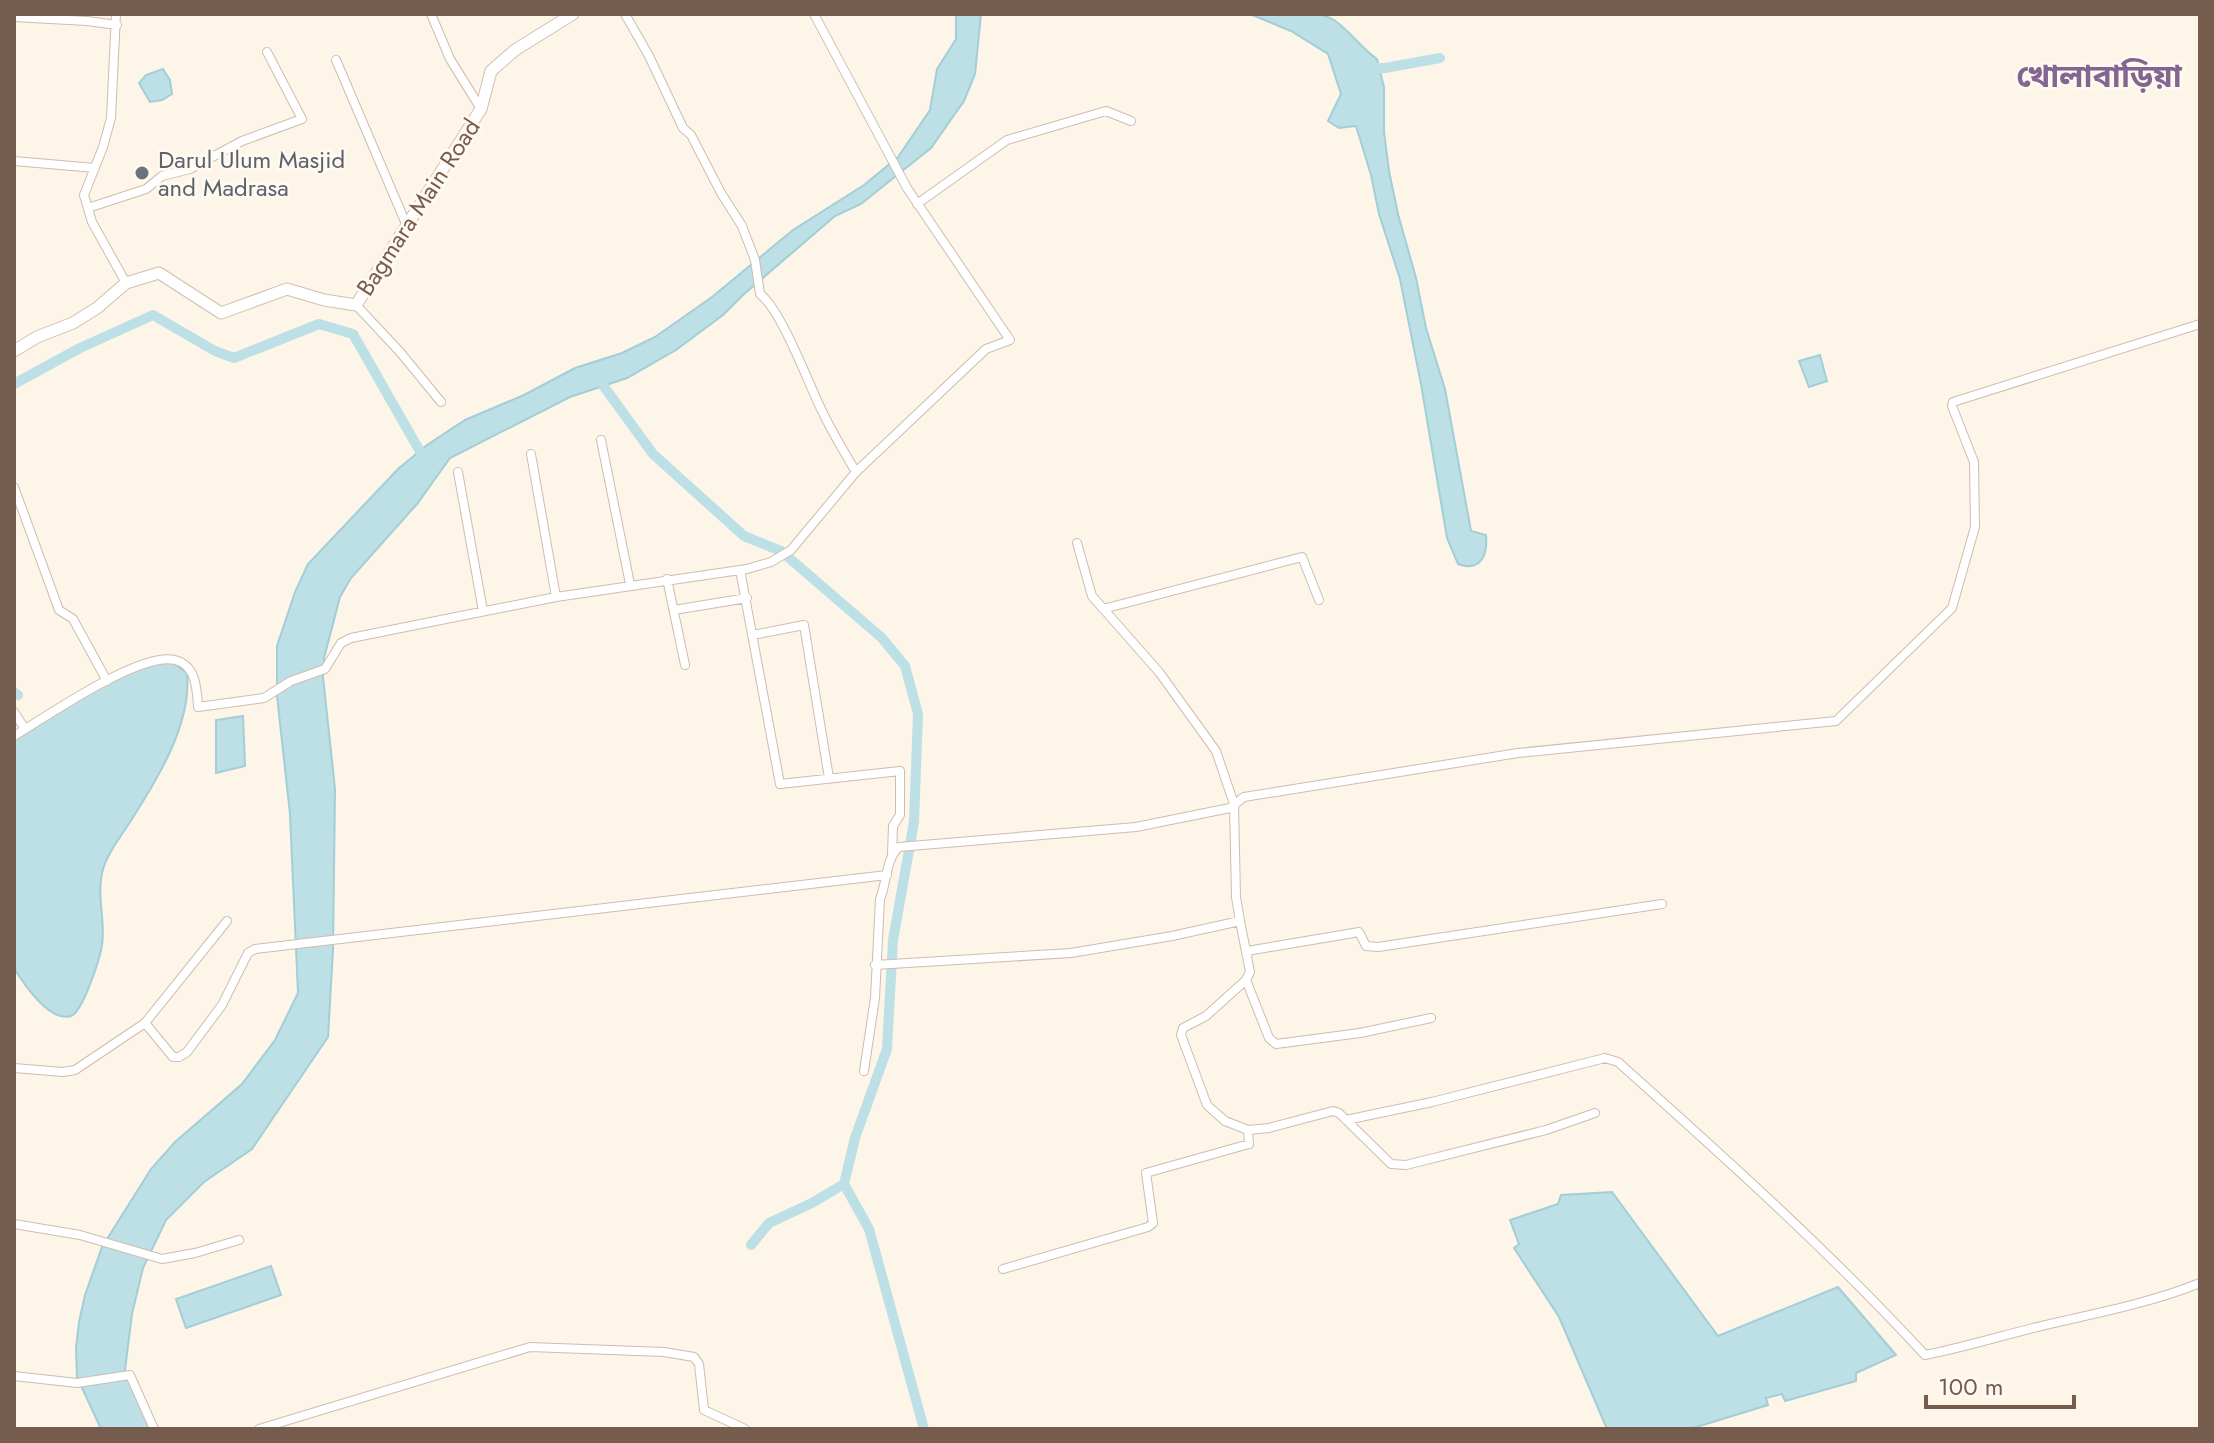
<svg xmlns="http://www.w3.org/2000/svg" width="2214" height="1443" viewBox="0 0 2214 1443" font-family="Jost,'Noto Sans Bengali',sans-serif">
	<rect width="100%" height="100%" fill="#fcf5e8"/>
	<path fill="#bddfe6" stroke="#a3ced7" stroke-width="2" d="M956,14H981L975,74L964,101L931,148L861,204L835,216L743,295L723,315L676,350L627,378L570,397L450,458L417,504L351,578L340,597L324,658L323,677L335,789L333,950L328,1037L252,1149L204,1182L166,1220L143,1268L132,1314L125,1370L151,1429H101L77,1377L76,1348L79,1322L85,1295L102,1247L151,1169L175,1142L242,1084L275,1040L298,993L290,814L277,696V646L295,592L308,564L398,469L427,445L465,420L524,395L575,368L622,353L655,337L712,297L793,230L864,185L898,157L930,110L937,69L956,39Z
		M1250,14C1272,14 1316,8 1334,20C1350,31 1361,48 1377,59L1384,87V132L1389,171L1398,214L1416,278L1426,328L1445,389L1471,531L1486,535C1488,556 1480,572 1458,564L1447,538L1421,384L1400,279L1379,214L1371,175L1356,126L1339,128L1328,121L1341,94L1328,54L1291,31Z
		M163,69L170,80L172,94L162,100L150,102L139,83L146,75Z
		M1820,355L1827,381L1809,387L1799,361Z
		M163,662H172L187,673C192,723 158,778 132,819C122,835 110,849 104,866C95,893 106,919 102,945C100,958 83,1012 71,1016C50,1023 23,983 14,968V739C60,710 109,674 163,662Z
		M243,716L245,766L216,773V720Z
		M1612,1192L1718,1336L1838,1287L1896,1355L1856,1373V1381L1785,1401L1782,1394L1766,1398L1768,1405L1690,1429H1607L1559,1317L1514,1248L1519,1244L1510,1220L1558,1204L1561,1195Z
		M271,1266L281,1295L186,1328L176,1299Z"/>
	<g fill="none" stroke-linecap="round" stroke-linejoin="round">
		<path stroke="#bddfe6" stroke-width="10" d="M1367,68H1385L1440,58
			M597,377L653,454L744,536L781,551L882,638L905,666L918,714L914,822L893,940L887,1049L855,1138L844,1184L869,1229L924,1429
			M14,384L80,348L153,315L215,351L234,358L319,324L353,334L426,462
			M14,692L18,695
			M751,1245L769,1223L812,1203L844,1184"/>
		<defs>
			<path id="street" d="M116,14L111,118L103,147L84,195L92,222L126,283
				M431,14L450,59L481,109
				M625,14L649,56L683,128L691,135L721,193L742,226L755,260L760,294C782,311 808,383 822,411C832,432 844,452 856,472
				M14,17L87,21L117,25
				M336,60L407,226
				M14,161L95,168
				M917,204L1007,140L1106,111L1131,121
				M88,208L146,189L162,176L190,169L242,141L302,119L267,52
				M356,305L400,352L441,402
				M601,440L630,584
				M531,454L556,597
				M458,472L483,611
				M14,487L59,610L73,619L107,681
				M740,570L780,784L900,771V815L893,826L892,854
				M667,579L685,665
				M1103,609L1302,557L1319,600
				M674,610L747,598
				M753,635L804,625L829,778
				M14,712L25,729
				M14,736C46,717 140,651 175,660C196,665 197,689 198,707L264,698L291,681L325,669L341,643L351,638L556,597L747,569L771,562L791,550L856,472L986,349L1010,340L907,188L814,14
				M1240,921L1250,972L1246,980L1206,1016L1183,1028L1181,1035L1207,1105L1225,1121L1248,1130L1269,1128L1333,1111L1339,1113L1391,1164L1406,1165L1546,1130L1595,1113
				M1247,951L1359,932L1366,946L1378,947L1662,904
				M875,965L1071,953L1172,936L1240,921L1236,897L1234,804L1216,751L1159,672L1092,596L1077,543
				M1246,980L1269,1038L1276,1044L1360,1033L1431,1018
				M145,1023L173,1057H179L187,1052L222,1005L248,953L255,949L887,875
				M14,1068L63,1072L75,1070L145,1023L227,921
				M864,1071L875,998L880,899C887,883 885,860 899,847L1136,827L1230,808L1244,797L1518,753L1836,721L1952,608L1975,527L1974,462L1952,406L1953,402L2200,324
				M1346,1120L1432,1102L1605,1058L1618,1062C1723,1156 1829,1251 1925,1355C1962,1348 1997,1337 2033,1328C2090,1314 2145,1305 2200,1283
				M14,1224L80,1235L162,1259L195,1253L239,1240
				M1003,1269L1148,1227L1153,1223L1146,1173L1249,1144L1248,1130
				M14,1376L77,1383L130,1375L154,1429
				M259,1429L530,1347L664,1352L694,1357L699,1364L704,1410L745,1429"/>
			<path id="secondary" d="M14,351L37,337L73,323L97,308L126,283L159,273L221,313L287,289L324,300L356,305L481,109L491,71L515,50L573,14"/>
		</defs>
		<use href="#street" stroke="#cebdae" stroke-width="10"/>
		<use href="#secondary" stroke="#d3bfae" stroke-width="13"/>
		<use href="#street" stroke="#fff" stroke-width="8"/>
		<use href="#secondary" stroke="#fff" stroke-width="11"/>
	</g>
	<circle fill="#6b7280" stroke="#fff9ef" stroke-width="3" cx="142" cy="173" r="8"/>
	<g text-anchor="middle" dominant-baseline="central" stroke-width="6" stroke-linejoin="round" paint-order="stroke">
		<g font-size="24" fill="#5b616d" stroke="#fff9ef" text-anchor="start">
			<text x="158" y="159">Darul Ulum Masjid<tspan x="158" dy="28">and Madrasa</tspan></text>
		</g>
		<g font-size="24" fill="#765c4c" stroke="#fff9ef">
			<text transform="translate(418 207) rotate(-57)">Bagmara Main Road</text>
		</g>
		<g font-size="32" font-weight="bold" fill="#836592" stroke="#fff9ef">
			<text x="2099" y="76">খোলাবাড়িয়া</text>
		</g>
	</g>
	<rect width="2214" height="1443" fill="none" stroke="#765c4c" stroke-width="32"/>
	<path d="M1926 1395v12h148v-12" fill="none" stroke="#765c4c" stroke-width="4"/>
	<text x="1938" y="1395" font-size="24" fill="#765c4c" stroke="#fff9ef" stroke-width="6" paint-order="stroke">100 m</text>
</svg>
